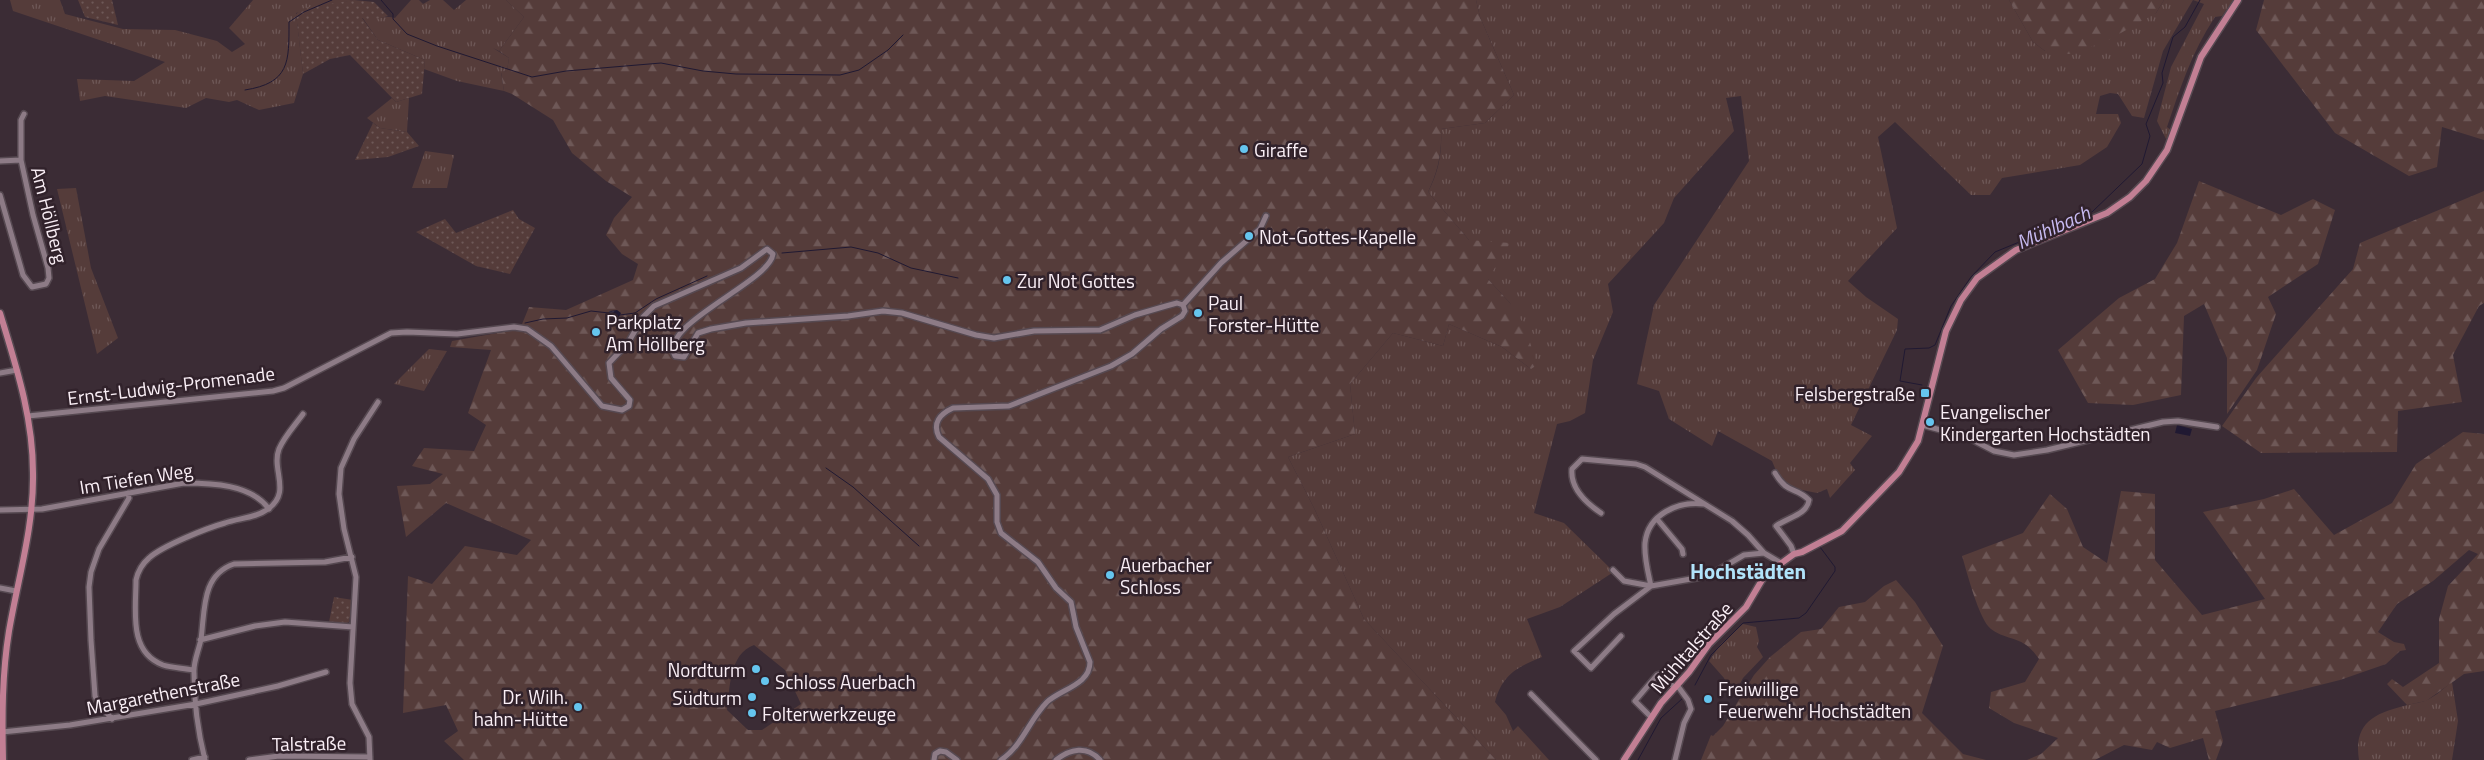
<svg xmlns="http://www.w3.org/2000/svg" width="2484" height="760" viewBox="0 0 2484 760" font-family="'Titillium Web',sans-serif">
	<defs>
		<pattern id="grass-tufts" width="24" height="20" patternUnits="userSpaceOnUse" patternTransform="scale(1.25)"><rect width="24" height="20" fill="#553c3a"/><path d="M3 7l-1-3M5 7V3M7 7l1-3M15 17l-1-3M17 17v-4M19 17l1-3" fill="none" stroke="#6e5857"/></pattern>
		<pattern id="forest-firs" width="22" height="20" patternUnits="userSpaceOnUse" patternTransform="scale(1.25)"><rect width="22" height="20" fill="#553c3a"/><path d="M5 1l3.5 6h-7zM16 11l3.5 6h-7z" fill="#6e5857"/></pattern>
		<pattern id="park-dots" width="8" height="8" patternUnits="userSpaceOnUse" patternTransform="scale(1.25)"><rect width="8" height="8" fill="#553c3a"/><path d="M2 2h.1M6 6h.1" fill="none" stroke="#6e5857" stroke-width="1.8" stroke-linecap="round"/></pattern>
		<pattern id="water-ripples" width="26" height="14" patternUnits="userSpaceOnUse" patternTransform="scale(1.25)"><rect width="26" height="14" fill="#201932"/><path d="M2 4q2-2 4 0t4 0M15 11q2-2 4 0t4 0" fill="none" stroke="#413b50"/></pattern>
	</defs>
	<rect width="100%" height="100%" fill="#3b2c35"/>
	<path fill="url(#grass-tufts)" d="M10,0H60L65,14L123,29L175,30L217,41L232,52L245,44L229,28L253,0H354L296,13L303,74L294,103L259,110L237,100L229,102L206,98L186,108L105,96L80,101L77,79L134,81L165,62L13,11Z
		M411,0H419L423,4L430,0H443L454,10L466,0H506L524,17L499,51L493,48L509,58L507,71L501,73L504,91L457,81L424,69L425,60L378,40L362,17C377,21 382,15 395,18Z
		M1476,0H2009L2033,42L2045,51L2156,13L2164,0H2233L2222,16L2215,17C2192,51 2180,89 2167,127L2172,131L2166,139L2157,121L2171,67L2204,4L2193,0L2163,51L2144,118L2132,116L2118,94L2110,93L2100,96L2096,114H2118L2121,123L2107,147L2080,165L2002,178L1990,195H1971L1895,122L1878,137L1897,228L1848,281L1866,297L1898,319L1897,330L1851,425L1872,436L1850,463L1855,470L1830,498L1827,489L1817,493L1787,487L1780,480L1772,461L1718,431L1712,446L1669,419L1659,391L1637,384L1654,305L1749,161L1741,96L1726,98L1734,131L1674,198L1664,223L1608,284L1613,312L1593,360L1585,413L1570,421L1557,424L1534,513L1564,523L1612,570V573L1560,607L1527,619L1542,657C1517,667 1502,675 1495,702L1506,715L1513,731L1518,726L1549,760H1496L1364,619L1315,510L1288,457L1355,434L1350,384L1393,333L1443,346L1449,324L1502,347L1531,369L1510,303L1488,279L1469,240L1428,192C1439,171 1442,153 1441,129L1485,123L1514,95L1480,17Z
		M392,98L396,102L409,98L407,132L380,128L367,118Z
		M425,151L454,155L447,188H412Z
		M76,188L91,268L118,338L97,354L57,189Z
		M429,349L447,351L424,391L394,384Z
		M1743,624L1756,627L1759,641L1757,647L1763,657L1743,678L1735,693H1730L1724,678L1709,661L1721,644Z
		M2452,682L2458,721L2452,760H2359C2353,722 2375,713 2408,705C2414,703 2421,703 2427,700C2436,696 2444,688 2452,682Z"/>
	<path fill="url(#forest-firs)" fill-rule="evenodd" d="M506,0H1476L1480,17L1514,95L1485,123L1441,129C1442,153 1438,171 1428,192L1469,240L1510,243L1488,279L1510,303L1525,326L1537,365L1531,369L1502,347L1449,324L1443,346L1393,333L1350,384L1355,434L1288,457L1315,510L1364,619L1496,760H464L444,741L458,731L446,705L403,713L408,576L432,584L465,546L517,555L531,540L446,503L406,537L397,486L430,484L443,474L412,466L424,448L474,451L486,425L468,413L491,350L450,347L452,341L520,329L529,307L566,310L633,280L638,264L622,254L606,235L614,218L632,197L606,181L572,153L553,120L512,94L504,91L501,72L507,71L509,58L499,51L524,17ZM754,645L785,670L801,704L762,730H748L727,710C730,688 729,654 754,645Z
		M2009,0H2164L2156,13L2105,42L2069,54L2045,51L2033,42Z
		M2264,0H2484V140L2442,127L2437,167L2409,176L2335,133L2256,30Z
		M2199,181L2281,215L2313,199L2335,210L2318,264L2268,297L2276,314L2257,370L2227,414V358L2204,304L2184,316L2181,395L2133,405L2088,403L2058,350L2119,298L2155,279L2177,243Z
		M2484,191V303L2479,306L2453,355L2462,402L2398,411L2397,452L2261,453L2222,426L2256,378L2353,269L2360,243Z
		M2463,432L2484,434V671L2464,674L2426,701L2407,705L2387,684L2392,679L2403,687L2439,663V619L2448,586L2478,554L2469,550L2433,581L2397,604L2378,632L2394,642L2404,644L2406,650L2400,651L2386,664L2340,680L2215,711L2223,741L2216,760H2209L2203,738L2170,748L2157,742L2152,750L2124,745L2095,760H2027L2041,754L2058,738L2014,723L1989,708L1991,692L2025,682L2039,659C2022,634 2011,643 1991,629C1979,620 1967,572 1962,556L2023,533L2050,494L2067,509L2083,547L2107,563L2121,491L2155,494V560L2202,615L2265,599L2203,512L2264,499L2294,489L2334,535L2392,503L2416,464Z
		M1896,580L1915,602L1943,646L1922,713L1963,754L1986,760H1701L1711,735L1713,736L1723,726L1754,675L1770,657L1801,632L1821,629L1839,607L1865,602L1884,586Z"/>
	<path fill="url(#park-dots)" d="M78,0H112L118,25L85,17Z
		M354,0L374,2L388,16L374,20L362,18L378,40L425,60L422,94L396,102L350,55L330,59L303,74L296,14L304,8Z
		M373,123L380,128L407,132L419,146L388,157L355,160Z
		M513,210L519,219L535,228L510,274L476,266L416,232L445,219L456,233Z
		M334,597L353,600L349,622L345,624L329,622Z"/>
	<path fill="url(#water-ripples)" d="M617,310L621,313L617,321H609V311Z
		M2177,425L2192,429L2190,436L2175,433Z"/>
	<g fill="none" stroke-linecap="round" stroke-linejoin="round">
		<path stroke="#201932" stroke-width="1" d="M381,0L393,14V19L407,34L437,46L532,77L566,71L661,63L703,71L736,74L840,75L859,70L888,50L903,35
			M245,90C290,83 289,62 289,22L304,12L332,0
			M782,253L851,247L878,253L911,268L958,278
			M620,315L635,313L656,299L707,276
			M525,323L543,319L567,318L591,311L609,313
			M1922,385L1900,381L1905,349L1929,348L1935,345L1951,306L1971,277L1995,252L2092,212L2142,164L2150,136L2146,124L2163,83L2162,73L2173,37L2185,27L2200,0
			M826,468L853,487L919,546
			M1854,523L1865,512
			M1695,685L1711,655L1743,623L1799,618L1806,613L1835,571V567L1820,547
			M1638,760L1661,718L1683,698"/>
		<defs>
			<path id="minor" d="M21,160V120L24,114
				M0,161L21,160L33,215L48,268L49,278L46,284L32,287L23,275L0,195
				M1183,305L1221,263L1260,229L1266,216
				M0,373L17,370
				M28,416L273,391L284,388L391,333L407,332L457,334L514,327L527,329L551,346L602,406L622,410L629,406L630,400L611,378L609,363L628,343L643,317L654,306L741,268L767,249L773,254C770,282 657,325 675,356L684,357L698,333L711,329L746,323L848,316L883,311L902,313L976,335L994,338L1034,331L1100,330L1135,315L1166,306L1177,303L1183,305
				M1922,425L1967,437L1994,451L2014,455L2047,450L2163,422L2178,421L2217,427
				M1775,473C1788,495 1795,486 1809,500C1807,515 1788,517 1776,526L1791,546L1794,554
				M0,510L42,509L184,483C211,483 251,484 269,509
				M1601,513C1586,503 1570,488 1572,469L1582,459L1636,464L1645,467L1732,521L1748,535L1764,553L1781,563
				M1657,519L1682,549L1683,554
				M1613,570L1624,581L1651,586L1708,576L1744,555L1764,553
				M1651,586C1648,572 1644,558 1645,543C1648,514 1678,501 1704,504
				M0,588L16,591
				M1621,636L1591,668L1574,651L1614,614L1651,586
				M200,640L255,626L285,622L353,627
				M193,670C184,668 172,668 163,665C128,652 136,610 136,580C138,571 142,564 149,558C162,546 207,528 225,523C239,518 256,518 268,509C292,492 271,470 279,449C284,437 295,425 303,414
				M1531,694L1596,760
				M1651,717L1635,701L1657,675L1660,674L1675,688
				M112,719L98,703L95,696L91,640L89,587L91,572L99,549L129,498L128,493
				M2,732L70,725L196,704L278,686L326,672
				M192,760L205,757
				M205,760C198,732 194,702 194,673C193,662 199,650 201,639C205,611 201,575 234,564L325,562L352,557
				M249,760L279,756L370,757
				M370,760L369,737L352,704L350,683L356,577L344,529L339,494L341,468L354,439L378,402
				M934,760L935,754L940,751L946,752L957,760
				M1001,760C1023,745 1029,720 1047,702C1061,689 1090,685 1090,662L1076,627L1071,602L1056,588L1038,562L1001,533L997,522V495L988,479L939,437C932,423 940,414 953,408L1009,406L1111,366L1132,354L1161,329L1182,316L1185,311L1183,305
				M1056,760C1070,749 1087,745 1100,760
				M1675,760L1684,723L1691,709L1688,700L1677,685"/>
			<path id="major" d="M0,313C16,366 33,417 33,473C34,527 18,578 9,631C2,674 2,717 3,760
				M1624,760L1661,703L1689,672L1709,644L1746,607L1765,575L1794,554L1802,552L1842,531L1899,472L1918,441L1946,331L1961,300L1977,278L2016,250L2107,213L2130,197L2146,181L2167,150L2201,57L2238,0"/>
		</defs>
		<use href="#minor" stroke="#564951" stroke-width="8"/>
		<use href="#major" stroke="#564951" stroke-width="9"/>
		<use href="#minor" stroke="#8d7b86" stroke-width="5"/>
		<use href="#major" stroke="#c27f94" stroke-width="6"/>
	</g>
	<g fill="#65c5ee" stroke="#31222b" stroke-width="2">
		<circle cx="1244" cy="149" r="5"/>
		<circle cx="1249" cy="236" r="5"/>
		<circle cx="1007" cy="280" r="5"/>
		<circle cx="1198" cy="313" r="5"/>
		<circle cx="596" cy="332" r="5"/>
		<rect x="1920" y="388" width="10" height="10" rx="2.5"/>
		<circle cx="1930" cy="422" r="5"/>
		<circle cx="1110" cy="575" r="5"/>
		<circle cx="756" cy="669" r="5"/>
		<circle cx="765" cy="681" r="5"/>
		<circle cx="752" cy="697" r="5"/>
		<circle cx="1708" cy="699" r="5"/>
		<circle cx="578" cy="707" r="5"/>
		<circle cx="752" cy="713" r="5"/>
	</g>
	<g text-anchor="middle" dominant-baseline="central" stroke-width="5" stroke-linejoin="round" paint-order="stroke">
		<g font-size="19" fill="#faeff6" stroke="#31222b" text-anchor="start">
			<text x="1254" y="149">Giraffe</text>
			<text x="1259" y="236">Not-Gottes-Kapelle</text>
			<text x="1017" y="280">Zur Not Gottes</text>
			<text x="1208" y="302">Paul<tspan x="1208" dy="22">Forster-Hütte</tspan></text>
			<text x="606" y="321">Parkplatz<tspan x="606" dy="22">Am Höllberg</tspan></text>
			<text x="1915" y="393" text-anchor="end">Felsbergstraße</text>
			<text x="1940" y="411">Evangelischer<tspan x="1940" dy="22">Kindergarten Hochstädten</tspan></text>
			<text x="1120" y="564">Auerbacher<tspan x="1120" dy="22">Schloss</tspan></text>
			<text x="746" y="669" text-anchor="end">Nordturm</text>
			<text x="775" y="681">Schloss Auerbach</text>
			<text x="1718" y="688">Freiwillige<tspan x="1718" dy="22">Feuerwehr Hochstädten</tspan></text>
			<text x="568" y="696" text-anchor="end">Dr. Wilh.<tspan x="568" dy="22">hahn-Hütte</tspan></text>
			<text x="742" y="697" text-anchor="end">Südturm</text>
			<text x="762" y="713">Folterwerkzeuge</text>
		</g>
		<g font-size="19" fill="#faeff6" stroke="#31222b">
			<text transform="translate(50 215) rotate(76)">Am Höllberg</text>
			<text transform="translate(171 385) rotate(-7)">Ernst-Ludwig-Promenade</text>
			<text transform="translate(136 478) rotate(-9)">Im Tiefen Weg</text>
			<text transform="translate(1691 647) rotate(-49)">Mühltalstraße</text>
			<text transform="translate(163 693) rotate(-11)">Margarethenstraße</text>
			<text transform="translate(309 743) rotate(-1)">Talstraße</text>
		</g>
		<g font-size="20" font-style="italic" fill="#c7baf1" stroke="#31222b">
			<text transform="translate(2053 227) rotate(-24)">Mühlbach</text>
		</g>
		<g font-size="21" font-weight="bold" fill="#b1e3fa" stroke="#31222b">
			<text x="1748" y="571">Hochstädten</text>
		</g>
	</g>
</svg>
